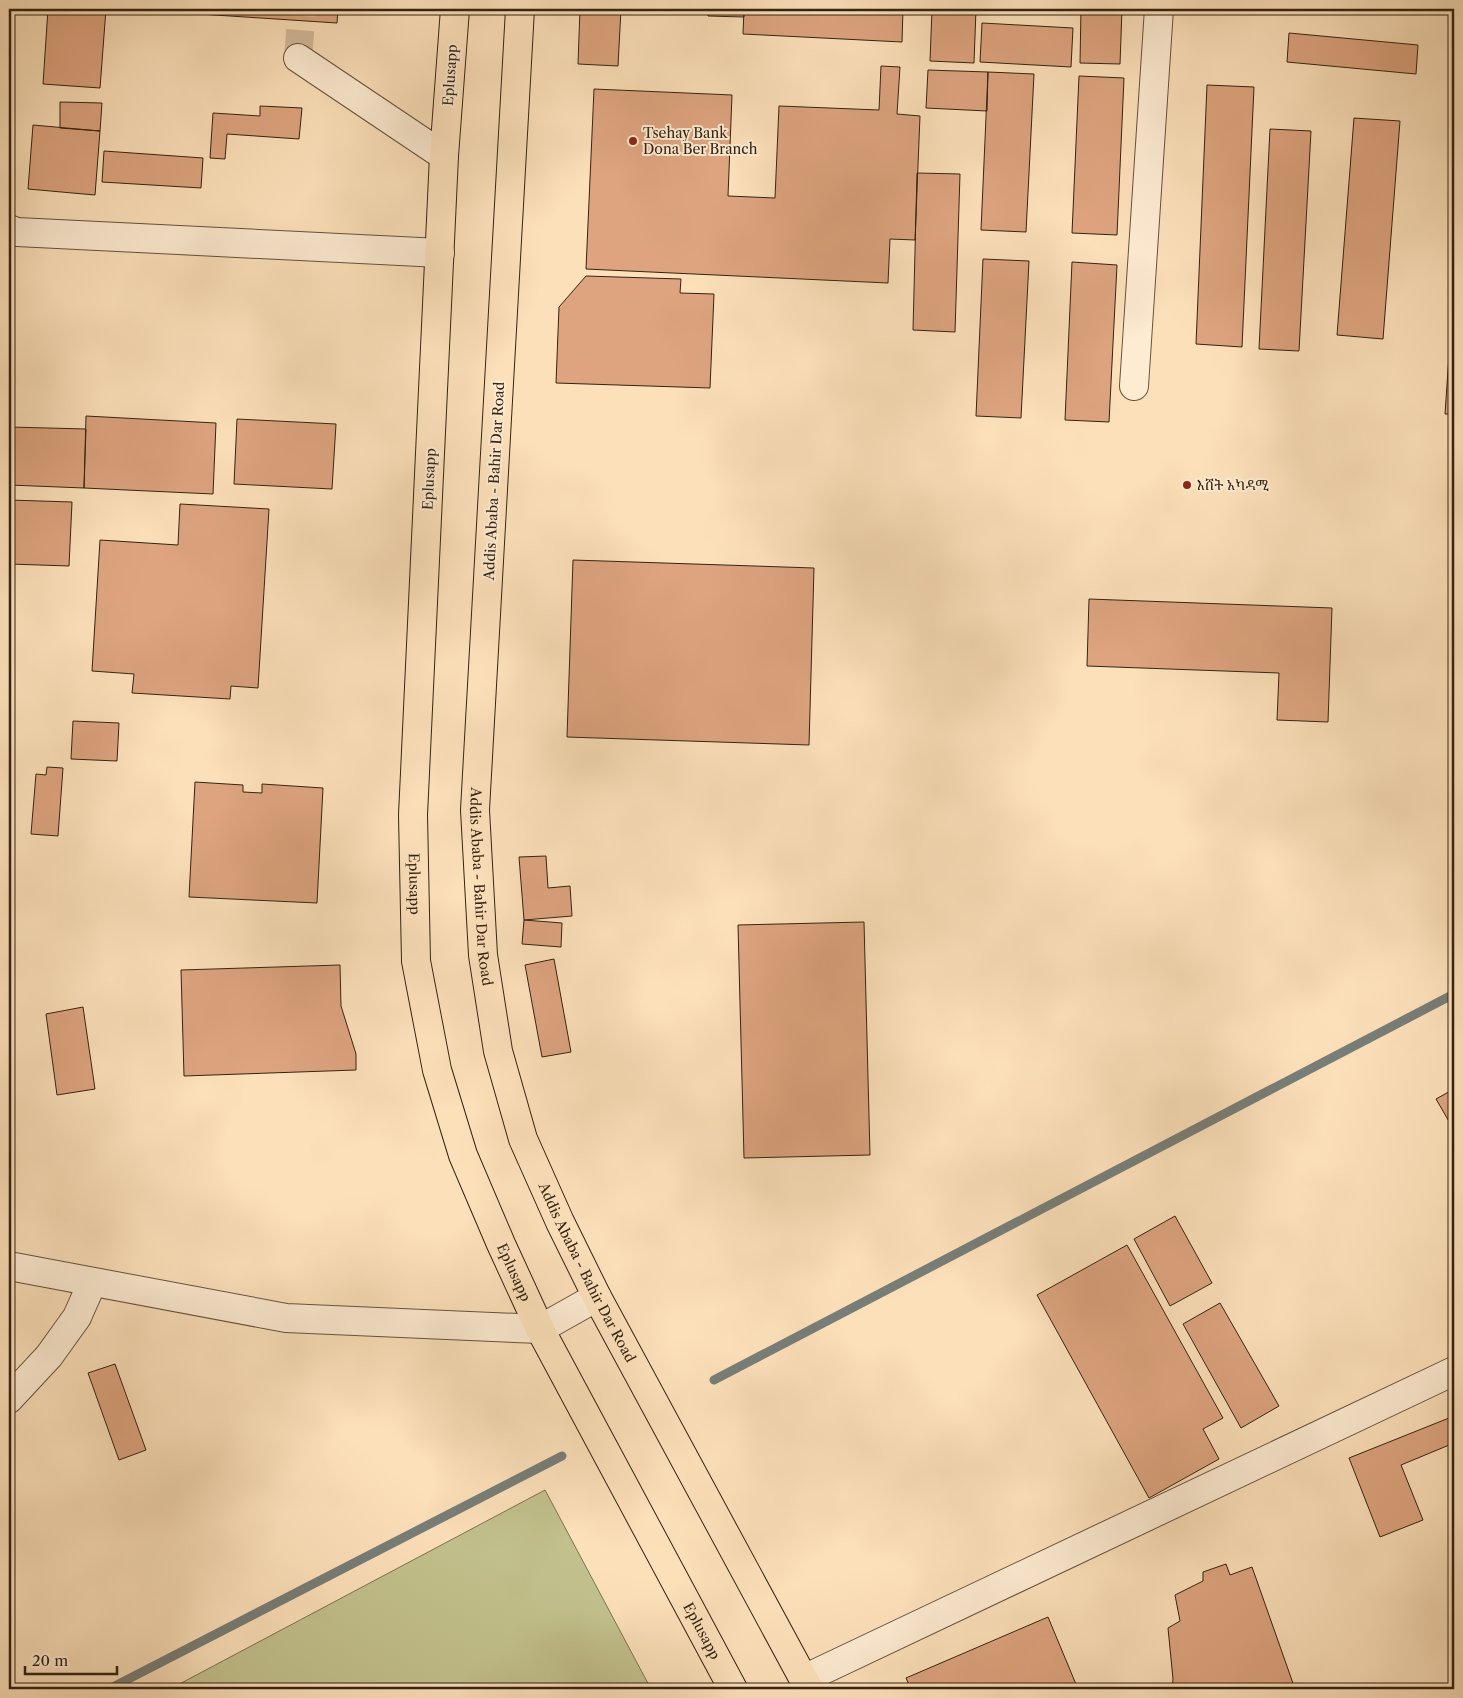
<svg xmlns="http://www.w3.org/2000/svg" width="1463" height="1698" viewBox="0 0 1463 1698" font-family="'Libre Caslon Text','Noto Serif Ethiopic',serif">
	<rect width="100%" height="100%" fill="#fce0ba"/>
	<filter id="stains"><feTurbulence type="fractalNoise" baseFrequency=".004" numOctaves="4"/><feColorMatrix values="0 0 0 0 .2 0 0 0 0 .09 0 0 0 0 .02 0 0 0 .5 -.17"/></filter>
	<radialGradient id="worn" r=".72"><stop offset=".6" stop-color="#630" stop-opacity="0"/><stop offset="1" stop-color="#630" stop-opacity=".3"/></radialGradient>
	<path fill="#c2c18d" stroke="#7b7250" d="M545,1490L651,1689H170Z"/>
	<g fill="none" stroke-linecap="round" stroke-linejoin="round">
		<path stroke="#787e78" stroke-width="9" d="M714,1380L1454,994
			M109,1689L562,1456"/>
	</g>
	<path fill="#dda47f" stroke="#342313" d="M48,9H106L100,88L43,84Z
		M184,9H338L337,23L184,13Z
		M580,9H621L618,66L578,64Z
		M708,9H744V17L708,16Z
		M744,9H903L902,42L743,34Z
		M932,9H976L974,63L930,61Z
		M1081,9H1122L1120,64L1080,63Z
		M982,23L1073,28L1071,67L980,62Z
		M1289,33L1418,45L1416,74L1287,62Z
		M881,66L900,67L897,114L920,116L915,240L890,239L888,283L586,269L594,89L732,95L728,196L775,198L779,106L879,110Z
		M928,70L988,72L987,111L926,108Z
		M988,72L1034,74L1026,232L981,230Z
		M1079,76L1124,78L1117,235L1072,233Z
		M1207,85L1254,87L1242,347L1196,344Z
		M60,102L102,103L100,131L60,128Z
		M260,106L302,108L299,139L227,134L225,159L210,158L213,113L260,116Z
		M1354,118L1400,121L1383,339L1337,335Z
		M33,125L100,131L95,195L28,189Z
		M1270,129L1311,131L1299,351L1259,349Z
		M104,151L203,158L201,188L102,182Z
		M917,173L960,174L955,332L913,330Z
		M983,259L1029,261L1021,418L976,416Z
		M1072,262L1117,265L1109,422L1065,420Z
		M586,276L681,279L680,293L714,294L710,388L556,383L559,307Z
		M1449,355L1454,356V414H1445Z
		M86,416L216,423L213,494L84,488Z
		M237,419L336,424L332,489L234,484Z
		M9,427L86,429L84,488L9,485Z
		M9,500L72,502L69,566L9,564Z
		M180,504L269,509L258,688L231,686L230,699L132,693L134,674L92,671L100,540L178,545Z
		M573,560L814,568L809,745L567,737Z
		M1089,599L1332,608L1328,722L1277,720L1279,673L1087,666Z
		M73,721L119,723L117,761L71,759Z
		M47,767L63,768L58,836L31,834L36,774L46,775Z
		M195,782L243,785V792L262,793V784L323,788L317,903L189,897Z
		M546,856L548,888L570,886L572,916L524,920L519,857Z
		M524,920L562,923L561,947L522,944Z
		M864,922L870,1155L744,1158L738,925Z
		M554,959L571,1052L542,1057L525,965Z
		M340,965L341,1006L356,1054V1070L184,1076L181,970Z
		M83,1007L95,1089L57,1095L46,1014Z
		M1454,1089V1130L1436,1099Z
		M1175,1216L1212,1283L1170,1306L1134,1239Z
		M1127,1245L1223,1418L1203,1429L1219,1459L1149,1498L1037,1295Z
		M1220,1303L1279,1406L1241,1428L1183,1324Z
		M115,1364L146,1450L119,1460L88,1373Z
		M1454,1416V1443L1401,1465L1423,1520L1380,1537L1349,1458Z
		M1226,1564L1230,1575L1252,1567L1295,1689H1172L1173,1679L1168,1628L1180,1621L1175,1595L1203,1581V1572Z
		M1048,1617L1078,1689H911L906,1678Z"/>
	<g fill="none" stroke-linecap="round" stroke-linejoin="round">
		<path stroke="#d4ba99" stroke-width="28" stroke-dasharray="28 14" stroke-linecap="butt" d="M298,58L302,9"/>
		<defs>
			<path id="minor" d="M298,58L444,156
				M9,229L17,232L440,253
				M1134,386L1159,9
				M9,1266L286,1318L540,1329L597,1297
				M9,1399L49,1356L77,1317L92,1283
				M804,1679L1454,1371"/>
			<g id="highway">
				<path id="s1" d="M455,9L444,156L413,815L416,961L437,1070L463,1155L501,1244L540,1329L733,1689"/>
				<path id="s2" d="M520,9L475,810L483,955L498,1051L523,1139L560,1222L597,1297L809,1689"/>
			</g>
		</defs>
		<use href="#minor" stroke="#66523d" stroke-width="30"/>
		<use href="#highway" stroke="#342313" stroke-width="30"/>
		<use href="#minor" stroke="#fdebd2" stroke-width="28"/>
		<use href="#highway" stroke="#fce0ba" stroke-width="28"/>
	</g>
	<g fill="#8f2418" stroke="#fdebd2" stroke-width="2">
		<circle cx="633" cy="141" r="5"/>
		<circle cx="1187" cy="485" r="5"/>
	</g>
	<g text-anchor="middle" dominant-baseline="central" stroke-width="4" stroke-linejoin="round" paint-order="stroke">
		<g font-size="14" fill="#342313" stroke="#fdebd2">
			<text transform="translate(450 75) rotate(-86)">Eplusapp</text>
			<text transform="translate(429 479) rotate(-87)">Eplusapp</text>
			<text transform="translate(494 481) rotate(-87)">Addis Ababa - Bahir Dar Road</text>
			<text stroke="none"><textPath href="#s1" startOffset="876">Eplusapp</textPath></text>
			<text stroke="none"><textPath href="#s2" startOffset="879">Addis Ababa - Bahir Dar Road</textPath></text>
			<text stroke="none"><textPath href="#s2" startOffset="1284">Addis Ababa - Bahir Dar Road</textPath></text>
			<text stroke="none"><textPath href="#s1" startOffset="1281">Eplusapp</textPath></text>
			<text stroke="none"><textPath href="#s1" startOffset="1686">Eplusapp</textPath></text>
		</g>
		<g font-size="14" fill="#342313" stroke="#fdebd2" text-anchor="start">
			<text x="643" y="133">Tsehay Bank<tspan x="643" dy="16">Dona Ber Branch</tspan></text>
			<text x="1197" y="485">እሸት አካዳሚ</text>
		</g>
	</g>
	<rect width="1463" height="1698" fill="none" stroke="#fce0ba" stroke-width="30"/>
	<rect x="10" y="10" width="1443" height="1678" fill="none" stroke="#342313" stroke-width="2.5"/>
	<rect x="15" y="15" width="1433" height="1668" fill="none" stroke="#342313"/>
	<path d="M25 1666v8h92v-8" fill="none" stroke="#342313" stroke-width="2.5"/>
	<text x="32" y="1666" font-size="15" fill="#342313" stroke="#fdebd2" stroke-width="4" paint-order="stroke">20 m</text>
	<rect width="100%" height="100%" filter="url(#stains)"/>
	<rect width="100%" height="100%" fill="url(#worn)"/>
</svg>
